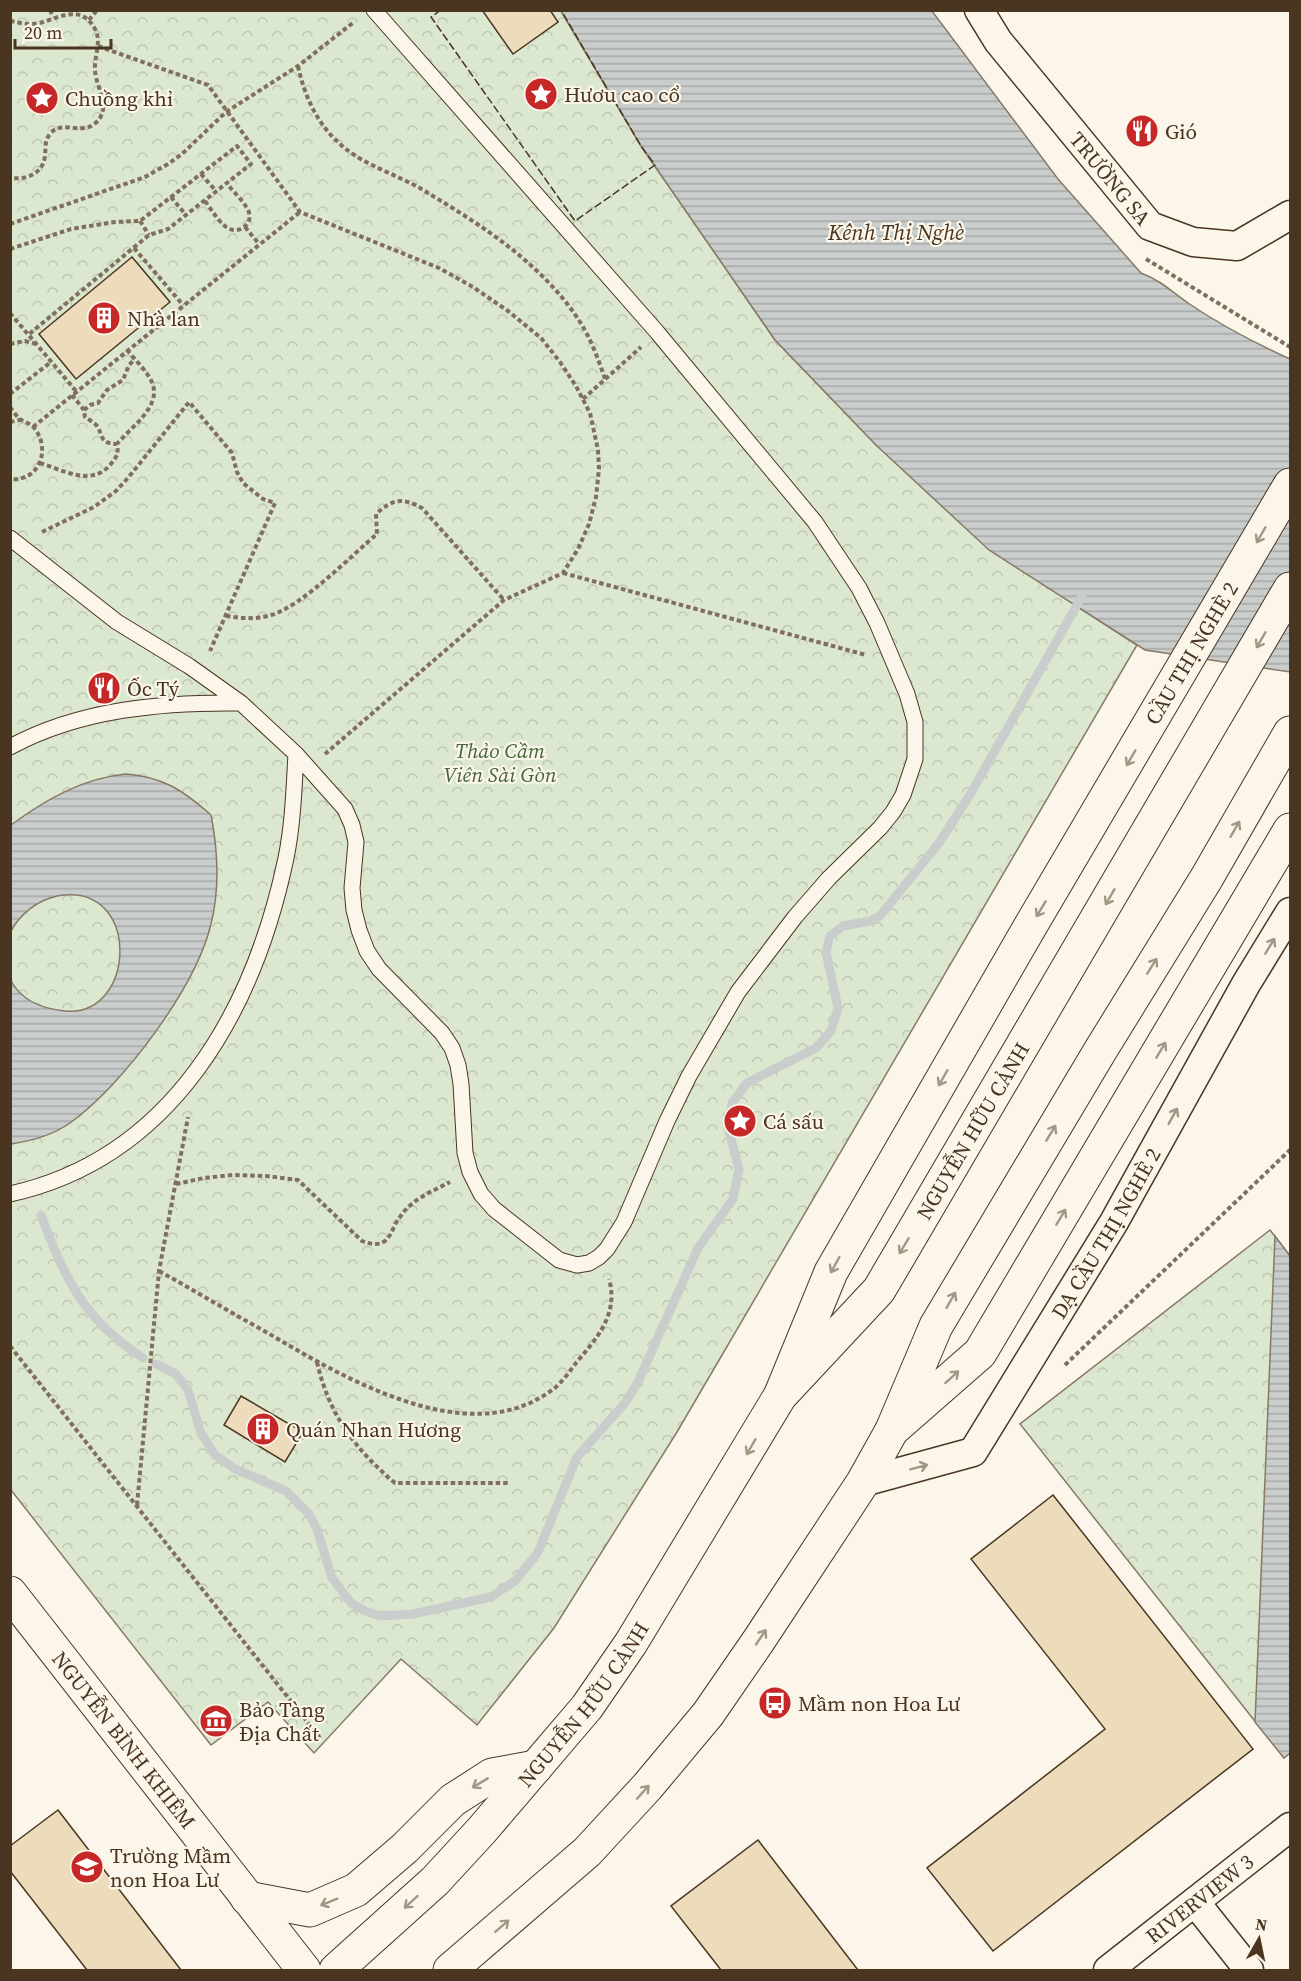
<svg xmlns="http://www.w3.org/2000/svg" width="1301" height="1981" viewBox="0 0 1301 1981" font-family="'Source Serif 4',serif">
	<defs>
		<pattern id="park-crowns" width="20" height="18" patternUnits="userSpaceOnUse" patternTransform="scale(1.5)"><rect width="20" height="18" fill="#dce7d0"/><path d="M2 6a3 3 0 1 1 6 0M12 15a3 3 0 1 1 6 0" fill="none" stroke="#bec7b2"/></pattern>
		<pattern id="water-rules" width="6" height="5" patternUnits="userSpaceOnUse" patternTransform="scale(1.5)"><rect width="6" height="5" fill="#c9cecd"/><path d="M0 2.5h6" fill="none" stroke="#a5a8a6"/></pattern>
	</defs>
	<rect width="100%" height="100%" fill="#fbf6e9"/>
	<path fill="url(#park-crowns)" stroke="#887966" stroke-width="1.5" d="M11,11H561L641,146L775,340L877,446L1076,606L1137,645L677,1432L554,1628L477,1725L401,1659L314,1753L268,1702L211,1745L11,1490Z
		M1270,1230L1290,1256V1753L1284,1758L1020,1424Z"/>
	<path fill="url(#water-rules)" stroke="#887966" stroke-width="1.5" d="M561,11H932L1058,179L1141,273C1160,280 1171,291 1188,303C1220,325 1255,343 1290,359V672L1145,650L989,550L877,446L775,340L641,146Z
		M126,774C163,777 183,790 211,815C218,851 220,888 211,924C196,987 123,1085 70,1123C53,1135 31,1141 11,1144V981C22,1001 43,1009 65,1011C137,1018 142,880 57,896C38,900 20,914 11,931V825C45,800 83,778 126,774Z
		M1275,1236L1290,1256V1753L1284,1758L1255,1722Z"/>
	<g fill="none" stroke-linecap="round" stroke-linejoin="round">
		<path stroke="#c9cecd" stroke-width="9" d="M41,1215C64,1278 85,1321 143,1358
			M156,1364L176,1374L188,1390L201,1433L215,1455L235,1469L286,1491L309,1514L317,1529L332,1578L351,1603L365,1611L380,1616L413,1614L491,1597L516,1580L538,1552L577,1457L625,1403L638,1382L698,1248L733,1199L739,1169L728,1128L732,1103L747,1083L816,1048L831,1031L838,1008L826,952L830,936L843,926L870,921L880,916L939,843L971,793L1082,596"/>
	</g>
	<path fill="#ecdcbc" stroke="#4a3520" stroke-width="1.5" d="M482,10H550L558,22L513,54Z
		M132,257L170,302L76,379L39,334Z
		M241,1396L303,1432L285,1462L224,1425Z
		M1053,1495L1253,1749L993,1951L927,1868L1105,1729L971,1559Z
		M58,1810L181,1970H87L10,1871V1846Z
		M758,1840L858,1970H721L671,1906Z"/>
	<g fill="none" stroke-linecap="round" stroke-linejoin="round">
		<defs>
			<path id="service" d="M10,538L117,622L189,666L241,703L296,754L345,809L352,825L356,842L352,888L354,910L359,930L367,951L379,969L442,1033L452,1048L458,1065L461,1084L465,1153L470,1172L481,1194L494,1209L559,1260L577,1265L589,1263L599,1257L607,1249L624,1222L667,1121L689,1076L738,992L795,917L829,878L880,828L893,812L903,795L915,759V722L907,694L877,623L859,588L815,522L657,332L374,10
				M10,747C80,709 163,702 241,703
				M10,1194C173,1158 254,1010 286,858C293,824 294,788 296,754"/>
			<g id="minor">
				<path id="s1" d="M979,10L998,41L1150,226L1193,242L1237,246L1290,215"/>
				<path id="s2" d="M863,1482L973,1452L1114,1222L1246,984L1290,912"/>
				<path d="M1195,1902L1249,1970"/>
				<path id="s3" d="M1108,1970L1290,1827"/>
			</g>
			<g id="secondary">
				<path id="s4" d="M781,1394L831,1272L1031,925L1290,485"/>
				<path d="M892,1430L980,1353L1290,830"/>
				<path id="s5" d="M10,1593L304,1970"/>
			</g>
			<g id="primary">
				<path d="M247,1898L310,1910L356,1890L405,1848L453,1800L492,1775L536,1767"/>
				<path id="s6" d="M336,1970L435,1881L482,1830L587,1707L631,1643L780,1396L879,1290L1290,589"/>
				<path d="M450,1970L587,1852L647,1787L708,1714L759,1640L863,1482L892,1430L936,1326L1100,1051L1206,879L1290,733"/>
			</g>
		</defs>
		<use href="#service" stroke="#4a3520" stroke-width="17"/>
		<use href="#minor" stroke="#4a3520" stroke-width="31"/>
		<use href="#secondary" stroke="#4a3520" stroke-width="35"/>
		<use href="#primary" stroke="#4a3520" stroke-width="35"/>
		<path stroke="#7f6f5c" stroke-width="4" stroke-dasharray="4.5 3" stroke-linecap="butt" d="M50,10L53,17
			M89,20L97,10
			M10,21C18,22 25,25 33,24C55,22 79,0 95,29C102,41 94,56 95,70C96,89 114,110 93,125C79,134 61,120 50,134C44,141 46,148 45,156C43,174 26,180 10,178
			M98,46L208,85L300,212L439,268L473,287L508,311L541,338L560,362L576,386L590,413L598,450L599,469L596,497L589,524L578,549L563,573L504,600L325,754
			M298,66C306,104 324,137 359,158C381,171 406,179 428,193C486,228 545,266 582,325C592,342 599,361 605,379
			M201,174L216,191
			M171,197L186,215
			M205,201C211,209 218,221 226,227C238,236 255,224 248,210C243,200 233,192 227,183
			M140,221L149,235
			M10,224L145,177L168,164L182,154L226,112L298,66L354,22
			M245,227L259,244
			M134,248L183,305
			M10,249L71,229L115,222L140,221L237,146L251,164L168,229L149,235L28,335
			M1146,259L1290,347
			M10,313L76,391
			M10,344L25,341L36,344
			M10,394L51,362
			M72,395L84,410L85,417C89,420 94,422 97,426C104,437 99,443 117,444
			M583,399L641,347
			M10,407C13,411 16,416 20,419C25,423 31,423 35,429C51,450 39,482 10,479
			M84,410L90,405L98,403L107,390L123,380L129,365L134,360
			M10,422L20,420
			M33,427L300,212
			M40,463C63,470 91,487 110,465C116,458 119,454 117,444C130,428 160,408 153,385C149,373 135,360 127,350
			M42,532L94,507L116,491L128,478L189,402L232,453L237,472L243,483L263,499L275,503L210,651
			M563,573L866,655
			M226,616C241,618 256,620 271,615C301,607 352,555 377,534L376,514C393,499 401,497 422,508L504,600
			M176,1184L204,1178L233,1175L266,1176L298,1180L362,1241C370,1244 377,1246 385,1241C392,1235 394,1224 400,1217C412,1199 431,1192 450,1182
			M159,1271C195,1291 230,1312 266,1332C341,1376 467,1453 552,1390C561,1384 569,1372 576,1363C597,1338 619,1314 609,1279
			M10,1346L320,1738
			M317,1362C329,1415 355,1449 395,1483H508
			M1065,1365L1290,1150
			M137,1505L159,1271L188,1117"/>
		<use href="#service" stroke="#fbf6e9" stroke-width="15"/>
		<use href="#minor" stroke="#fbf6e9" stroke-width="28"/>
		<use href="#secondary" stroke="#fbf6e9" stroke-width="33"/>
		<use href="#primary" stroke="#fbf6e9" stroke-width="33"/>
		<path stroke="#4a3520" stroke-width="1.5" stroke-dasharray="8 3" stroke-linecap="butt" d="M441,10L431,17L575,221L655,165L641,146L561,10"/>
	</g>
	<defs><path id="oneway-shaft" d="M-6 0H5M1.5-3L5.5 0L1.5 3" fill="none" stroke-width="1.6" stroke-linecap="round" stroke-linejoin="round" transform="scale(1.5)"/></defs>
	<g stroke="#a29684">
		<use href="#oneway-shaft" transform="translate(1261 535) rotate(120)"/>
		<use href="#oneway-shaft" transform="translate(1261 640) rotate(120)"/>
		<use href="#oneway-shaft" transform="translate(1131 758) rotate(120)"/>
		<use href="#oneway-shaft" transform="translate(1235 829) rotate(-60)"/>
		<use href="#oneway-shaft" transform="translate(1110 897) rotate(120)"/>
		<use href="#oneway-shaft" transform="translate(1041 909) rotate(121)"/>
		<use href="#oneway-shaft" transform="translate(1270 946) rotate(-59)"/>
		<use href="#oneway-shaft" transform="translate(1152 966) rotate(-58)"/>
		<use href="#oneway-shaft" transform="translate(1161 1050) rotate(-59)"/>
		<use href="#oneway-shaft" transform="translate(943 1078) rotate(120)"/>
		<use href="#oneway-shaft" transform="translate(1173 1116) rotate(-61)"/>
		<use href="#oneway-shaft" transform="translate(1051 1133) rotate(-59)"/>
		<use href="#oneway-shaft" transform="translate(1061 1217) rotate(-59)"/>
		<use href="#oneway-shaft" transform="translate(904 1246) rotate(121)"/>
		<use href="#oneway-shaft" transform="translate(835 1265) rotate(119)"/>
		<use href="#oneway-shaft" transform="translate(951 1300) rotate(-60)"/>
		<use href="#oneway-shaft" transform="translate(952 1377) rotate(-42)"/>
		<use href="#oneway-shaft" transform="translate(751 1447) rotate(120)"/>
		<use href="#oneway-shaft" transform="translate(919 1467) rotate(-15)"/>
		<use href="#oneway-shaft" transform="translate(761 1637) rotate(-56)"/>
		<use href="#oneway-shaft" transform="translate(480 1783) rotate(149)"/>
		<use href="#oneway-shaft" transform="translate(643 1792) rotate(-48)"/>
		<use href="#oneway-shaft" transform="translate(329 1902) rotate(158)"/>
		<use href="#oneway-shaft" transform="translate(411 1902) rotate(138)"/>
		<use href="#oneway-shaft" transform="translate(502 1926) rotate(-41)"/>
	</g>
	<defs>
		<symbol id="sight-disc" viewBox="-11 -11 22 22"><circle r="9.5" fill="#c62828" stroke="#fbf6e9"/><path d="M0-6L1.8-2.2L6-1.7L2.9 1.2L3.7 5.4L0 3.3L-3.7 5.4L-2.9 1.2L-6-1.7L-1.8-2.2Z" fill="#fff"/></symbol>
		<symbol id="restaurant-disc" viewBox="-11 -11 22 22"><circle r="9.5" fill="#c62828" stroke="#fbf6e9"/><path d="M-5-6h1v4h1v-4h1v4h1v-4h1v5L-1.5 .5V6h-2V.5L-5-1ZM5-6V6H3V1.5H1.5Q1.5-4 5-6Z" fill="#fff"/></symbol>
		<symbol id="building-disc" viewBox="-11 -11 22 22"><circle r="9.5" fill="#c62828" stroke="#fbf6e9"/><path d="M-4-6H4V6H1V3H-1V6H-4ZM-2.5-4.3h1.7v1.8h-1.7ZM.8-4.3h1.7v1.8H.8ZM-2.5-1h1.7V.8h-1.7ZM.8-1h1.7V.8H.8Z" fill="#fff"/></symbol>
		<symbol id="bus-disc" viewBox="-11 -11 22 22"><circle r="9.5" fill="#c62828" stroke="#fbf6e9"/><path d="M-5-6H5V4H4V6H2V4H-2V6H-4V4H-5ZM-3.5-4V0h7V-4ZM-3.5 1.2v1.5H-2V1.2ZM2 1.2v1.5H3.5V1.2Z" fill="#fff"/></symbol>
		<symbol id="museum-disc" viewBox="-11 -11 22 22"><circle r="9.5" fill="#c62828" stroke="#fbf6e9"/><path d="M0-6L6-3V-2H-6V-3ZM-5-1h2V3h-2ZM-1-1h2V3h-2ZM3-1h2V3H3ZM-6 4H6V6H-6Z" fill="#fff"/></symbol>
		<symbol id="school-disc" viewBox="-11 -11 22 22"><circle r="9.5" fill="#c62828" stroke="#fbf6e9"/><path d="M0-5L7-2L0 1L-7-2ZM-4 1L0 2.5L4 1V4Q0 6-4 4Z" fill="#fff"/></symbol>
	</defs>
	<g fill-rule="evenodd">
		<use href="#sight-disc" x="522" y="75" width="38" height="38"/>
		<use href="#sight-disc" x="23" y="79" width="38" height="38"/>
		<use href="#restaurant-disc" x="1123" y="112" width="38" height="38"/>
		<use href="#building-disc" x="85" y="299" width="38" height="38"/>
		<use href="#restaurant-disc" x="85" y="669" width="38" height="38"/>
		<use href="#sight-disc" x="721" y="1102" width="38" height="38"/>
		<use href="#building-disc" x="244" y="1410" width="38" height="38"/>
		<use href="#bus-disc" x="756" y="1684" width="38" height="38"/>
		<use href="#museum-disc" x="197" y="1702" width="38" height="38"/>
		<use href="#school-disc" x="68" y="1848" width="38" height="38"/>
	</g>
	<g text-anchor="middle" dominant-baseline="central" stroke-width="4.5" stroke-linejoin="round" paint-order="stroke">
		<g font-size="21" fill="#4a3520" stroke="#fbf6e9" text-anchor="start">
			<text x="564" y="94">Hươu cao cổ</text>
			<text x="65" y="98">Chuồng khỉ</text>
			<text x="1165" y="131">Gió</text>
			<text x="127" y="318">Nhà lan</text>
			<text x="127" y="688">Ốc Tý</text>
			<text x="763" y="1121">Cá sấu</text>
			<text x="286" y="1429">Quán Nhan Hương</text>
			<text x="798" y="1703">Mầm non Hoa Lư</text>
			<text x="239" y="1709">Bảo Tàng<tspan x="239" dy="24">Địa Chất</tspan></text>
			<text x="110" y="1855">Trường Mầm<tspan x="110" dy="24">non Hoa Lư</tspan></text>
		</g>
		<g font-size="21" fill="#4a3520" stroke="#fbf6e9">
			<text stroke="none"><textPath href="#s1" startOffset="214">TRƯỜNG SA</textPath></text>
			<text stroke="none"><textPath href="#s4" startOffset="848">CẦU THỊ NGHÈ 2</textPath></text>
			<text stroke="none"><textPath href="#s6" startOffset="1060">NGUYỄN HỮU CẢNH</textPath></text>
			<text stroke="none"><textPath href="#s2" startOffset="370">DẠ CẦU THỊ NGHÈ 2</textPath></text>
			<text stroke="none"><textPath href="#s6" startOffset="364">NGUYỄN HỮU CẢNH</textPath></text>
			<text stroke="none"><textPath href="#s5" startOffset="186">NGUYỄN BỈNH KHIÊM</textPath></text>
			<text stroke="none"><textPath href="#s3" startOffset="116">RIVERVIEW 3</textPath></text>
		</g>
		<g font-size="21" font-style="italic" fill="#436837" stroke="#fbf6e9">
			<text x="500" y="750">Thảo Cầm<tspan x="500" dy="24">Viên Sài Gòn</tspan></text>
		</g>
		<g font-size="22" font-style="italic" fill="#4a3520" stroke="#fbf6e9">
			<text x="896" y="232">Kênh Thị Nghè</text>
		</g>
	</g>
	<rect width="1301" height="1981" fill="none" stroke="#4a3520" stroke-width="24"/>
	<g transform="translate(1259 1939) rotate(9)" stroke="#fbf6e9" stroke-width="4.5" paint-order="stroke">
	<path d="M0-4.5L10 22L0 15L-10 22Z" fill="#4a3520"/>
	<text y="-9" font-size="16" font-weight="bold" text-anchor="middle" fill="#4a3520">N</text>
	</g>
	<path d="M15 39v9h96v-9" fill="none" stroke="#4a3520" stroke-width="3"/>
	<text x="24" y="39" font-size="18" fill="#4a3520" stroke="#fbf6e9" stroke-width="4.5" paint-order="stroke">20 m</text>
</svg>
